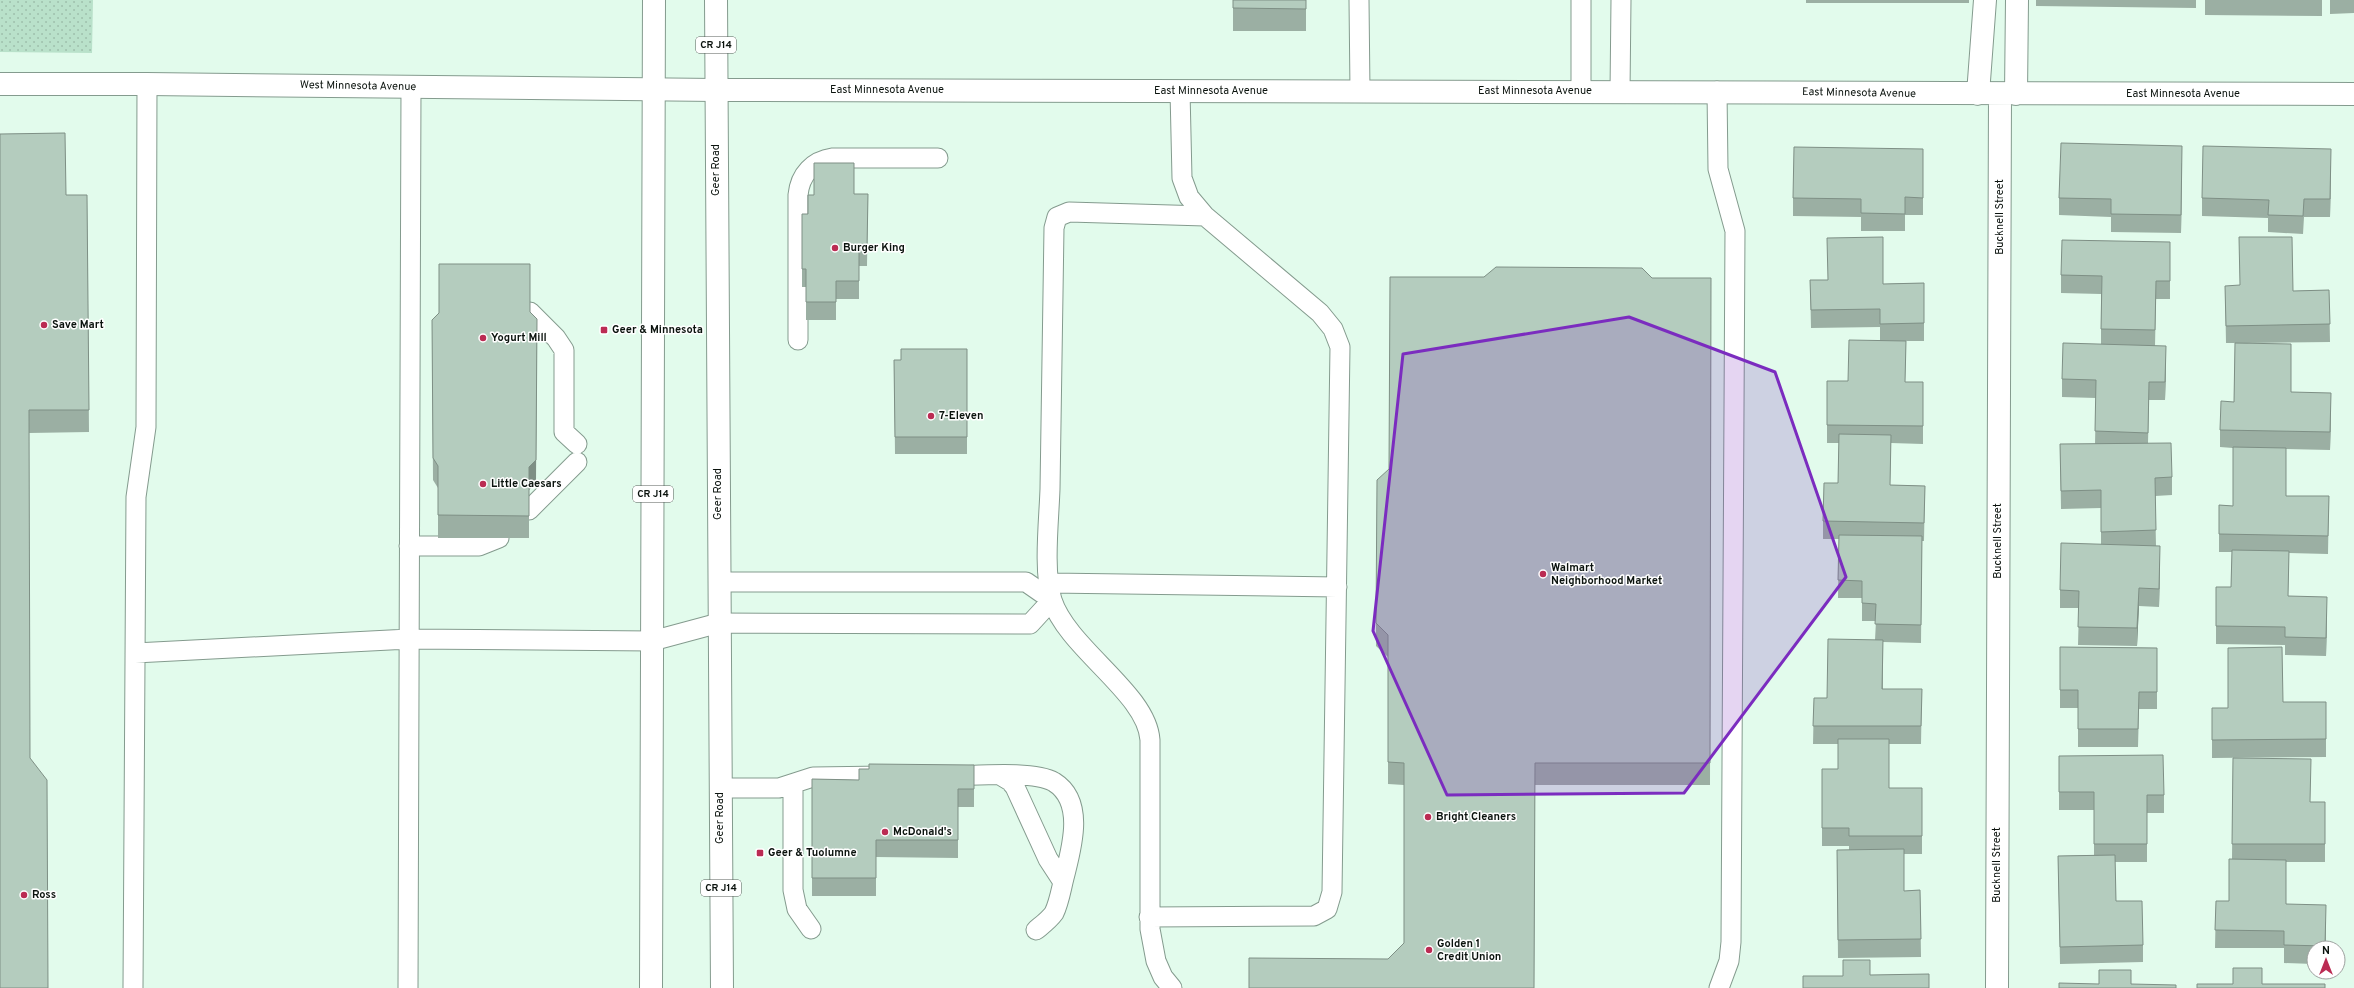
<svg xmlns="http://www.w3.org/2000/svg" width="2354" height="988" viewBox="0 0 2354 988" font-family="Overpass,sans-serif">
	<defs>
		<pattern id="grass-dots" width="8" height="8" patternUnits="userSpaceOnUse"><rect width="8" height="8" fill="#b9e1ca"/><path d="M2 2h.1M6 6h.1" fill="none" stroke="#9ec0ac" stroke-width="1.8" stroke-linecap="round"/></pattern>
	</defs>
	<rect width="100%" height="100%" fill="#e2fbec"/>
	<path fill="url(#grass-dots)" d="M0,0H93L92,53L0,52Z"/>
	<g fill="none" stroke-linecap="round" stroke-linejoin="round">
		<defs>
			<path id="lane" d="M1359,0L1360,91
				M1581,91V0
				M1717,91L1718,169L1735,231L1731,942L1729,961L1719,988
				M1620,92L1621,0
				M530,312L556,338L564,350V432L577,444
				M798,340V195C800,174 813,161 833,158H938
				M529,510L577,462
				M409,546H479L499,538
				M1050,583L1337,587
				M135,653L409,639L652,641L719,623L1030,624L1052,600L1026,582H719
				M1000,775L1010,781L1015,787L1048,859L1063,882
				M948,776C974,776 1033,770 1054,782C1086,802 1071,850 1064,878C1061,890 1059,903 1054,913C1049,920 1042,925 1036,930
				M793,784V890L797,909L811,929
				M720,788H779L813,777L884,776
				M1149,917L1314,916L1327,909L1332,892L1340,347L1333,329L1320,313L1205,216L1189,197L1182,178L1180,91
				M133,988L136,497L146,427L147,84
				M408,988L411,87
				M1172,988L1163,977L1156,961L1150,929V740C1147,693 1068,649 1052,600C1043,571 1049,520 1050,489C1051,402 1052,315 1054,228L1057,217L1069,212L1205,216"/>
			<path id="street" d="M0,84H147L716,90L2354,94
				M1978,94L1985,0
				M2016,94L2017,0
				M1997,988L2000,94"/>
			<path id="primary" d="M716,0L722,988
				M651,988L654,0"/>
		</defs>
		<use href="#lane" stroke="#849b8e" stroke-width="21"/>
		<use href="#street" stroke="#849b8e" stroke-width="24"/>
		<use href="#primary" stroke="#849b8e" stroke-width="24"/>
		<use href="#lane" stroke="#fff" stroke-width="19"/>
		<use href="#street" stroke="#fff" stroke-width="22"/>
		<use href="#primary" stroke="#fff" stroke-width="22"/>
	</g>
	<path fill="#9bafa3" d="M1233,0H1306V31H1233Z
		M1806,0H1969V3H1806Z
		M2036,0H2196V8L2036,6Z
		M2205,0H2322V16L2205,15Z
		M2330,0H2354V13L2330,14Z
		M0,134L66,195H87L89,432L29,433L0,988Z
		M1923,149V215H1905V231H1861V217L1793,216V198Z
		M2182,163L2181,233L2111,232V217L2059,215V198Z
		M2331,166L2330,217H2304L2303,234L2268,232V218L2202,216V198Z
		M854,194H868L867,266H859V299H836V320H806V287H802V214H808Z
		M2170,242V299H2156L2155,346L2166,364L2165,400H2149L2148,443L2172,477V495L2155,496L2156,546L2160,564L2159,607L2139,606L2137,646L2078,645L2079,608H2060V590L2101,544V508L2061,509L2060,444H2095L2096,398L2062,397V379L2101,344V294L2061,293V275Z
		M1652,278H1711L1710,785H1535L1534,988L1388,959L1404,943V785L1388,784V657L1376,646V623Z
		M1810,280L1883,284L1924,283V341H1906L1905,382H1923V444L1891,443L1890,485L1925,486L1924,541H1922L1921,643L1883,642V689H1922L1921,744H1889V788H1922V854H1904V891L1920,890L1921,957L1838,958L1837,850H1849V846H1822V769H1838V744H1813L1814,698H1827L1875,640L1876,621H1862V598H1838L1839,539H1823V521L1838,483L1839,443H1827V381H1848L1880,341V327L1811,328Z
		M2225,286L2293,291L2329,290L2330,342L2247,343L2291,362V392L2331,411L2330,450L2286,449V496H2329L2328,554L2289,553L2288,596L2327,614L2326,656L2285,655V645L2216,644V587H2231L2232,552H2219V505L2233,506V448L2220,447V430L2234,402L2235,343H2226Z
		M530,312L536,482L529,490V538H438V488L433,480L432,320Z
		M901,349H967V454H895L894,360H901Z
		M2060,647L2157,648V709H2139L2138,747H2078V708H2060Z
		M2283,702H2326V757L2212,758V708H2228Z
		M2059,756L2164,795V813H2147V862H2115L2116,901L2143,945V962L2060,964L2058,856L2094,855V810H2059Z
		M2233,758L2310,802H2325V862H2286V904L2326,922V948H2314V964L2284,963V948H2215L2216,901H2229L2232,859Z
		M974,765V807H958V858L876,857V896H812V779L859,780L869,769Z"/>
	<path fill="#7e8f85" d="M2182,146V163L2181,233V215Z
		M2331,149V166L2330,217V199Z
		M537,319L536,482L529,490V467Z
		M2166,346V364L2165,400V382Z
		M2331,393V411L2330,450V432Z
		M2160,546V564L2159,607V589Z
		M2139,588V606L2137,646V628Z
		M2327,597V614L2326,656V638Z"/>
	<path fill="#b4ccbe" stroke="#7e8f85" d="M1233,0H1306V9L1233,8Z
		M65,133L66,195H87L89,410H29L30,758L47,780L48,988H0V134Z
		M2061,143L2182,146L2181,215L2111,214V199L2059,198Z
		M2203,146L2331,149L2330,199H2304L2303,216L2268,215L2269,200L2202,198Z
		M1794,147L1923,149V198L1905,197V214L1861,213V199L1793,198Z
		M814,163H854V194H868L867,248H859V281H836V302H806V269H802V214H808V195H814Z
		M1883,237V284L1924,283V323L1880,324V309L1811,310L1810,280H1828L1827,238Z
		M2239,237H2292L2293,291L2329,290L2330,324L2226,326L2225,286L2240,285Z
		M2062,240L2170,242V281H2156L2155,330L2101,329L2102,276L2061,275Z
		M439,264H530V312L537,319L536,460L529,467V516L438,515V466L433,458L432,320L439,313Z
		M1496,267L1642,268L1652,278H1711L1710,763H1535L1534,988H1249V958L1388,959L1404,943V763L1388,762V635L1376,623L1377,480L1389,469L1390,277H1484Z
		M1849,340L1906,341L1905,382H1923V426L1827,425V381H1848Z
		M2063,343L2166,346L2165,382H2149L2148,433L2095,431L2096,380L2062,379Z
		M2235,343L2291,344V392L2331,393L2330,432L2220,430L2221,401L2234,402Z
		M901,349H967V437H895L894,360H901Z
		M1839,434L1891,435L1890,485L1925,486L1924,523L1823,521L1824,483H1838Z
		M2171,443L2172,477L2155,478L2156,530L2101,532V490L2061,491L2060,444Z
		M2233,447L2286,448V496H2329L2328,536L2219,534V505L2233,506Z
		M1839,535L1922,536L1921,625L1875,624L1876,604L1862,603V581L1838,580Z
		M2061,543L2160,546L2159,589L2139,588L2137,628L2078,627L2079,591L2060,590Z
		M2232,550L2289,551L2288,596L2327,597L2326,638L2285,637V627L2216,626V587H2231Z
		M1828,639L1883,640L1882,689H1922L1921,726H1813L1814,698H1827Z
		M2060,647L2157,648V692H2139L2138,729H2078V690H2060Z
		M2282,647L2283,702H2326V739L2212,740V708H2228V648Z
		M1838,739H1889V788H1922V836H1849V828H1822V769H1838Z
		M2163,755L2164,795H2147V844H2094V792H2059V756Z
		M2233,758L2311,759L2310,802H2325V844H2232Z
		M869,764L974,765V789H958V840H876V878H812V779L859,780V769H869Z
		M1904,849V891L1920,890L1921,939L1838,940L1837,850Z
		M2115,855L2116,901H2142L2143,945L2060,947L2058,856Z
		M2229,859L2286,860V904L2326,905L2325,946L2284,945V931L2215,930L2216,901H2229Z
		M1843,960H1870V975L1929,974V988H1803V976H1843Z
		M2233,968H2262V984H2325V988H2197V984H2233Z
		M2099,970H2131V984L2176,985V988H2059V983L2099,984Z"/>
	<path fill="#7b2cbf" fill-opacity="0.2" stroke="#7b2cbf" stroke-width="3" stroke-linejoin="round" d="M1629,317L1775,372L1846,577L1684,793L1447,795L1373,631L1403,354Z"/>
	<g fill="#bb2b53" stroke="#fff" stroke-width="1.5">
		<circle cx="835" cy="248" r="4"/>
		<circle cx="44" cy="325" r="4"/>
		<rect x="600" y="326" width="8" height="8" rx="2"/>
		<circle cx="483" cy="338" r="4"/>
		<circle cx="931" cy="416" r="4"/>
		<circle cx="483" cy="484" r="4"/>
		<circle cx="1543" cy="574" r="4"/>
		<circle cx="1428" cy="817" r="4"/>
		<circle cx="885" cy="832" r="4"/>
		<rect x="756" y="849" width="8" height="8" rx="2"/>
		<circle cx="24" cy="895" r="4"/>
		<circle cx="1429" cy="950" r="4"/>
	</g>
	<g text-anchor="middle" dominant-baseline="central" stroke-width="3" stroke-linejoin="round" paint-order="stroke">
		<g fill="#fff" stroke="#545a56" stroke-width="1">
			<rect x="696" y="37" width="40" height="16" rx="3"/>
			<rect x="633" y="486" width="40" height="16" rx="3"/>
			<rect x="701" y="880" width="40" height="16" rx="3"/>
		</g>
		<g font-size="10" font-weight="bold" fill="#0b130e">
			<text x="716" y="45">CR J14</text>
			<text x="653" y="494">CR J14</text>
			<text x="721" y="888">CR J14</text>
		</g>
		<g font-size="11" fill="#0b130e" stroke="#fff">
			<text transform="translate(358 86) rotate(1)">West Minnesota Avenue</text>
			<text x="887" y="90">East Minnesota Avenue</text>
			<text x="1211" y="91">East Minnesota Avenue</text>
			<text x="1535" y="91">East Minnesota Avenue</text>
			<text transform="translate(1859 93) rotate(1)">East Minnesota Avenue</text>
			<text x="2183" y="94">East Minnesota Avenue</text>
			<text transform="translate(716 170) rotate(-90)">Geer Road</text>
			<text transform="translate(2000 217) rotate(-90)">Bucknell Street</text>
			<text transform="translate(718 494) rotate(-90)">Geer Road</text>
			<text transform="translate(1998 541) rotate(-90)">Bucknell Street</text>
			<text transform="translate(720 818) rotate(-90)">Geer Road</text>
			<text transform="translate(1997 865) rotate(-90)">Bucknell Street</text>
		</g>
		<g font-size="11" font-weight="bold" fill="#0b130e" stroke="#fff" text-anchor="start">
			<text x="843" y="248">Burger King</text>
			<text x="52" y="325">Save Mart</text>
			<text x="612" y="330">Geer &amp; Minnesota</text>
			<text x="491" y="338">Yogurt Mill</text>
			<text x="939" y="416">7-Eleven</text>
			<text x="491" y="484">Little Caesars</text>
			<text x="1551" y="568">Walmart<tspan x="1551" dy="13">Neighborhood Market</tspan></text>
			<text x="1436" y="817">Bright Cleaners</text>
			<text x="893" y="832">McDonald's</text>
			<text x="768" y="853">Geer &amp; Tuolumne</text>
			<text x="32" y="895">Ross</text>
			<text x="1437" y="944">Golden 1<tspan x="1437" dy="13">Credit Union</tspan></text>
		</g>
	</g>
	<g transform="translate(2326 960)"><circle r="19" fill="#ffffff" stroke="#9da19f"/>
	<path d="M0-3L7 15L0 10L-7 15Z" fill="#bb2b53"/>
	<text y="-6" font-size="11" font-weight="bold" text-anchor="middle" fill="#0b130e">N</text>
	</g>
</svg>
